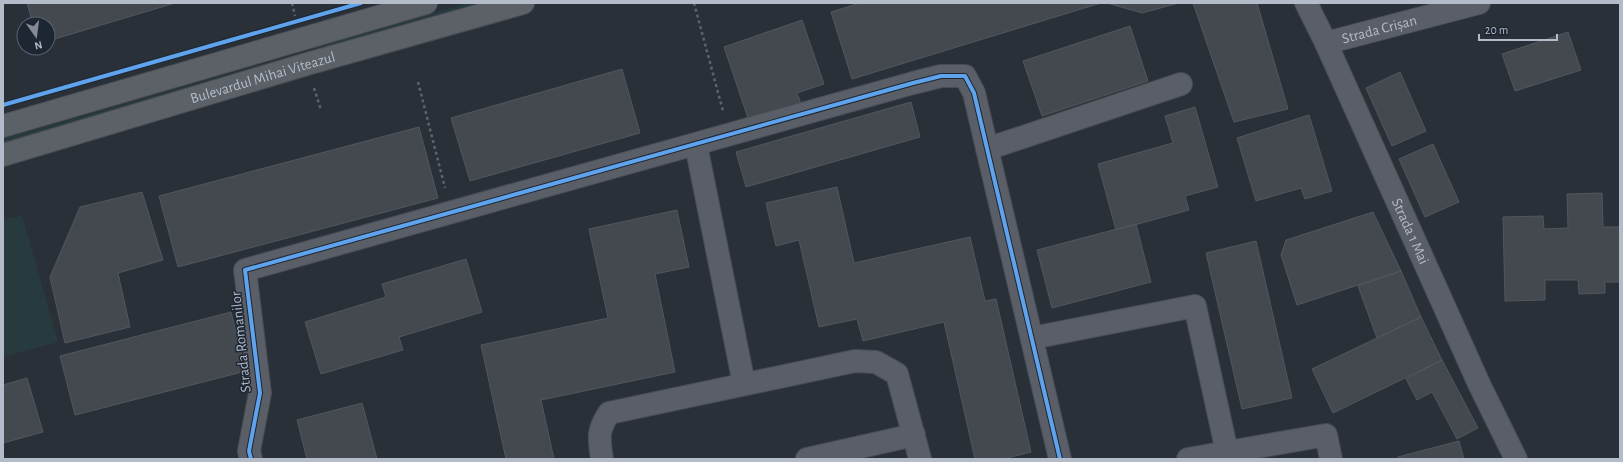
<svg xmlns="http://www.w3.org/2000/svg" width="1623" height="462" viewBox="0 0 1623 462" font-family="'Alegreya Sans',sans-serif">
	<rect width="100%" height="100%" fill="#2a3038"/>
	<path fill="#273a3e" d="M468,3H499L317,56L316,46Z
		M298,54L300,60L3,146V139Z
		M22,215L58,342L3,357V220Z"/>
	<path fill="#444950" stroke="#52575f" d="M27,3H175L48,41V24H33Z
		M860,3H1101L852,79L831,12Z
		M1107,3H1179L1142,13Z
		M1193,3H1257L1288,109L1234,122Z
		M802,20L824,84L797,93L801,104L749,121L724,47Z
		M1130,26L1148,81L1042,116L1023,61Z
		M1568,32L1581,70L1515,91L1502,54Z
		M622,69L640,133L470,181L451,118Z
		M1400,72L1426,131L1392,146L1366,88Z
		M911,102L920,137L746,187L736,152Z
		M1195,107L1218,187L1185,196L1189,210L1116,230L1098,164L1173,143L1165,116Z
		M1309,115L1332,191L1305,199L1301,188L1256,201L1237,138Z
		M419,127L438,198L178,267L159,196Z
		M1433,144L1459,202L1425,217L1399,159Z
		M837,187L854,263L970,237L985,301L996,299L1031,452L1003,459H975L944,322L863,341L857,319L819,327L799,240L776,246L766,203Z
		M142,192L163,260L118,273L130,327L65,343L50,277L80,207Z
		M1602,193L1603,227H1620V282H1605V293L1579,294L1578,280H1545V300L1505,301L1503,217L1543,216L1544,229L1568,228L1567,194Z
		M677,210L689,267L655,274L675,372L541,400L554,459H506L481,345L608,318L589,229Z
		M1373,212L1401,271L1297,305L1281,255L1286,240Z
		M1136,224L1151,282L1052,308L1037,250Z
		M1256,241L1292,398L1242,409L1206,253Z
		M466,259L482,312L399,337L403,350L321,374L305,322L386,297L382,284Z
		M1401,271L1421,317L1377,338L1358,286Z
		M231,312L246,371L75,415L60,356Z
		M1421,317L1442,360L1333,413L1312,369Z
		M1442,360L1478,428L1457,439L1432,392L1417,400L1406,379Z
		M27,378L43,432L3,443V385Z
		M362,403L377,459H307L297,420Z
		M1459,441L1464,459H1398V457Z"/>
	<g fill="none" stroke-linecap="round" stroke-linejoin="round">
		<defs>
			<g id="minor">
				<path id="s1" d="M1306,3L1326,43L1480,386L1516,459"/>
				<path id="s2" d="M1326,43L1479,3"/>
				<path d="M696,145L744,384"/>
				<path d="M987,149L1181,84"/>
				<path d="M1032,338L1195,306L1227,452"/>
				<path d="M251,459L249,451L260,393L245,270L913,83L941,76H965L974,93L1060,459"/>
				<path d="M602,459C599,438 597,431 609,413L855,361L876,362L897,374L920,459"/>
				<path d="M807,459L914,435"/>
				<path d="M1188,459L1326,435L1331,459"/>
			</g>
			<g id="primary">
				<path d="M3,126L426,3"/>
				<path id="s3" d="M3,155L307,64L523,3"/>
			</g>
		</defs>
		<use href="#minor" stroke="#484c53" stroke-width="24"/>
		<use href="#primary" stroke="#484c55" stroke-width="24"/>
		<path stroke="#5d636a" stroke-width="2.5" stroke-dasharray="3 3" stroke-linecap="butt" d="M292,3L295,16
			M694,3L723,111
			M418,82L445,188
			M314,88L321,110"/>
		<use href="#minor" stroke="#5a5e66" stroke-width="22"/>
		<use href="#primary" stroke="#5c6168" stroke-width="22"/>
		<defs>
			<path id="cycleway" d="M3,105L361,3
				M251,459L249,451L260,393L245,270L913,83L941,76H965L974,93L1060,459"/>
		</defs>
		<use href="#cycleway" stroke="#1d2633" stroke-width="6"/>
		<use href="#cycleway" stroke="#60a3ed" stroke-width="4"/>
	</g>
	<g text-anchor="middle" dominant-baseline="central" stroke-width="3" stroke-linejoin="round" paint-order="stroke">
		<g font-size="15" fill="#b4bcc9" stroke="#1d2633">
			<text stroke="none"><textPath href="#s2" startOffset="55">Strada Crișan</textPath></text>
			<text stroke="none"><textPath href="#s3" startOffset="271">Bulevardul Mihai Viteazul</textPath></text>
			<text stroke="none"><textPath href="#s1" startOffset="251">Strada 1 Mai</textPath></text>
			<text transform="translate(241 342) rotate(-96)">Strada Romanilor</text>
		</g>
	</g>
	<rect width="1623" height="462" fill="none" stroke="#b4bcc9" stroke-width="8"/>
	<g transform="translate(36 36) rotate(166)"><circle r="19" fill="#1d2633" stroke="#59626f"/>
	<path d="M0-3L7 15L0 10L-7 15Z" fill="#848b96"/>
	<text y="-6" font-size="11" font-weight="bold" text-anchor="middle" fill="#b4bcc9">N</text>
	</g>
	<path d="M1479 34v6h78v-6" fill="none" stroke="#b4bcc9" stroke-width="2"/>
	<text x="1485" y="34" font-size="12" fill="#b4bcc9" stroke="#1d2633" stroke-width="3" paint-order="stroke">20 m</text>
</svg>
